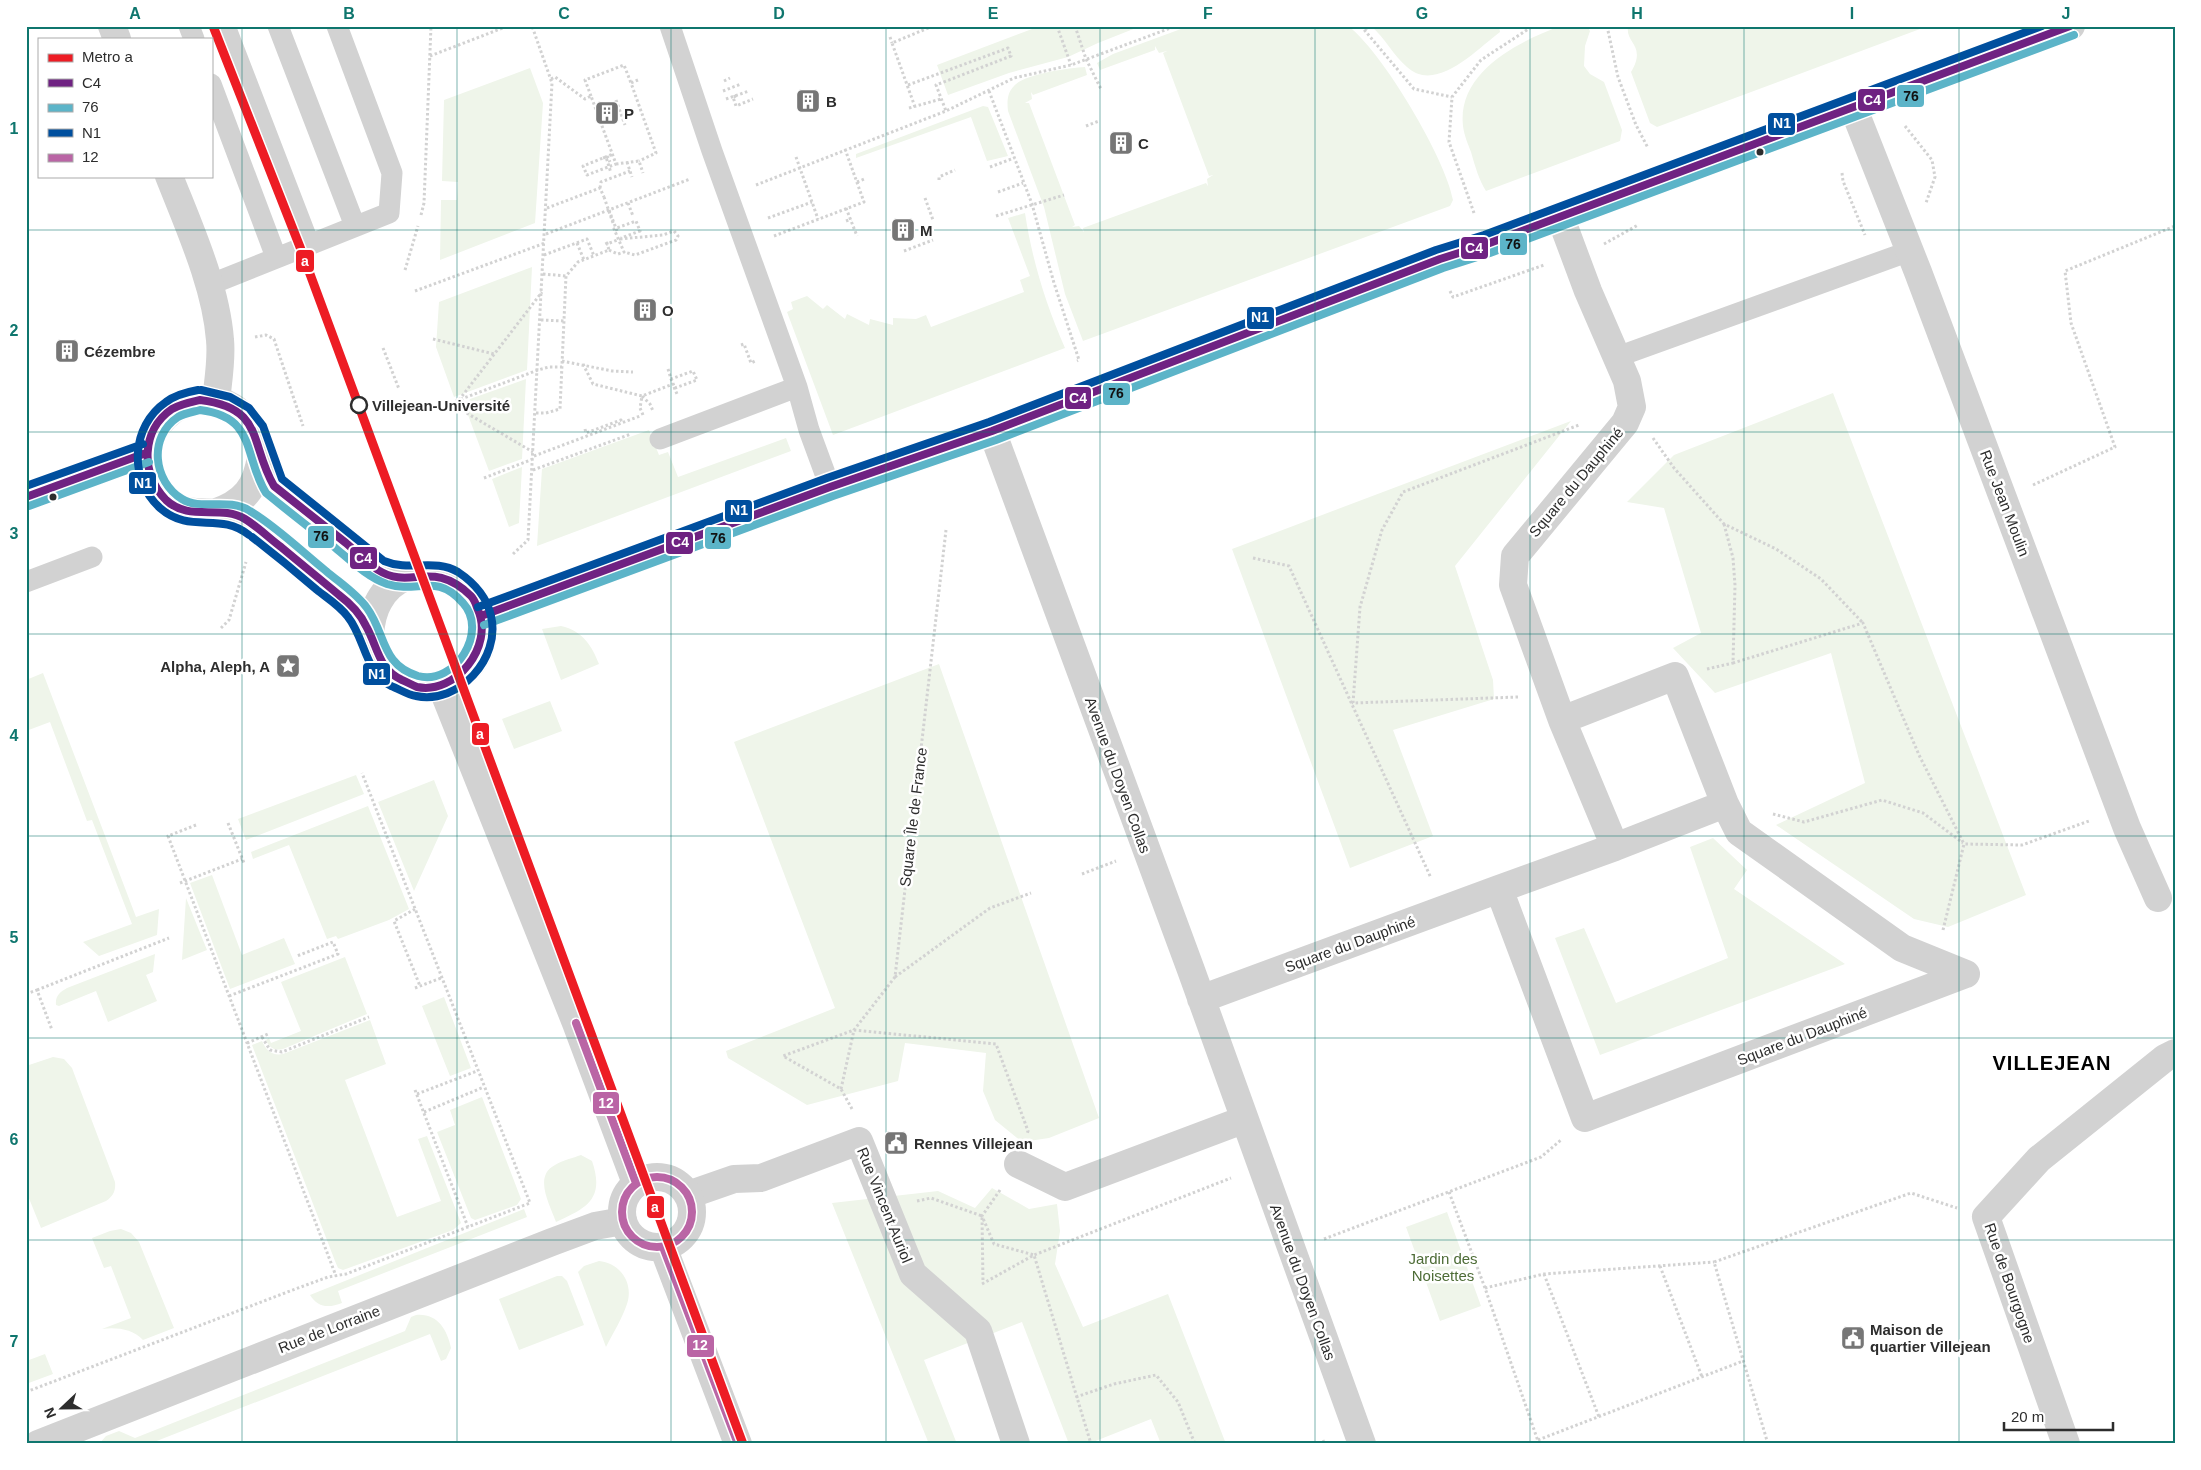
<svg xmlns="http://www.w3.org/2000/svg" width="2201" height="1470" viewBox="0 0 2201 1470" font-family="Arial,sans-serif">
	<rect width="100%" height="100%" fill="#fff"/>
	<path fill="#eff5ea" d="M1040,26H1141L1098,43L1068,57L1009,73L948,95L937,65Z
		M1189,26H1348C1382,51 1446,159 1453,200L1450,206L1083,341L1065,294L1044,207L1008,111C1007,102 1007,93 1014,86C1024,74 1069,68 1085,67L1087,75L1033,95L1031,92L1032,99L1025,103H1029L1075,225L1072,227L1079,226L1084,232L1083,228L1206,183L1208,186L1207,179L1213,175L1209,176L1163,53L1167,51L1159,53L1155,46V50L1100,70L1097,63L1113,54Z
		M1371,26H1499L1500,32C1477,49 1436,94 1407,67C1393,55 1385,38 1371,26Z
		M1560,26H1587L1590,31L1585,46L1584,66L1590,74L1604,82L1622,130L1620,141L1486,191C1479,180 1475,166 1471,152C1468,144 1464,135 1463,126C1457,72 1518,42 1560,26Z
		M1628,26H1928L1657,127L1650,123L1631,72C1647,45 1625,44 1628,26Z
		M530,68L543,103L535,223L440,260L441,200H457L458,182L442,181L444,100Z
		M983,106L988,107L1008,156L987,161L971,117L856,158V154Z
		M1025,213C1032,260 1046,305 1065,348L833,435L787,312L793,309L791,302L807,296L823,309L827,305L845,319L847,314L869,325L870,319L893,325V318L916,319L926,315L931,327L1024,292L1020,280L1030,276L1008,218Z
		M532,267L527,370L454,397L436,347L439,302Z
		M526,379L522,459L489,471L465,407L470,399Z
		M1833,393L2026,895L1948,927L1914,919L1776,825L1865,783L1831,653L1715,693L1673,648L1701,633L1664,508L1627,502L1674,455Z
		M1571,421L1455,566L1493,680L1494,699L1393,730L1433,836L1350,868L1232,549Z
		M649,430L659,455L668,452L678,477L786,438L791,451L537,546L542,469Z
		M522,467L519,523L509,527L492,479Z
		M561,626C583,631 592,646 599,664L561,680L542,629Z
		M939,664L1099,1118L1049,1138L1022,1142L995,1120L983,1091L986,1053L905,1043L898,1081L807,1105L728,1058L726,1051L835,1008L734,742Z
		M43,673L136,917L159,909L157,935L99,956L83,942L132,924L92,820L87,821L50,722L26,731V680Z
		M550,701L562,731L514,749L502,719Z
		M356,775L364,794L246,840L238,819Z
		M434,780L448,816L414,891L378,802Z
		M368,806L409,909L389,920L338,939L336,936L327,939L289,845L253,859L251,852Z
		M1713,838L1747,870L1734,889L1845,964L1600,1055L1555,938L1584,928L1616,1003L1728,958L1690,847Z
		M212,875L242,955L284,938L295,964L230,989L190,883Z
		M186,898L207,950L182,960Z
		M155,954L153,972L146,975L157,1001L108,1022L96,991L59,1006L56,1005C55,996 60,992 67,988Z
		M345,957L367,1014L283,1049C275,1051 269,1048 266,1040L269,1038L271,1043L301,1031L281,982Z
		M444,997L471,1068L450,1076L422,1006Z
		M370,1020L386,1064L345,1080L397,1217L441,1201L418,1139L427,1136L461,1223L453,1230L343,1270L338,1268L335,1261L252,1045L262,1041C266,1050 272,1056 283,1054Z
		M53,1057L64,1059L72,1068L115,1182C116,1191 113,1196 106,1201L41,1228L26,1191V1066Z
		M482,1097L521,1199L517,1205L475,1220L471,1218L437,1132L455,1125L450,1110Z
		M581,1155L592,1161C605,1199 587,1208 556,1222C550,1205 533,1176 555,1165C563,1160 573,1158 581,1155Z
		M992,1188L1029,1209L1057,1204L1060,1231L1055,1264L1083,1327L1168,1294L1226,1444H1161L1151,1419L1088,1444H1069L1022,1322L924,1360L957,1444H929L832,1203L938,1191L975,1208Z
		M524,1209L527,1217L338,1291L342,1303C329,1308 318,1308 310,1295Z
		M1447,1212L1481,1306L1440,1321L1406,1227Z
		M121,1229L131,1233L139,1242L174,1328L143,1340C133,1329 116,1327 102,1329L131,1318L111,1266L104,1268L92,1238L110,1231Z
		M599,1261C620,1263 634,1283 627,1304C622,1319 613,1333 606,1347L578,1272L584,1266Z
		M557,1276H562L567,1281L584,1325L519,1350L499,1299Z
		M416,1315C437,1313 447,1329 451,1348L446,1359L441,1361L430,1334L149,1444H99L106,1436L119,1431L135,1438L405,1331L411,1317Z
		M45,1354L53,1374L26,1384V1359L29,1358V1360Z"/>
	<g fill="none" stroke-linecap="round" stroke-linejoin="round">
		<path stroke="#d2d2d2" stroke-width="3" stroke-dasharray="2.5 2.5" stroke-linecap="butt" d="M1057,26L1071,65
			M1075,26L1086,59L1101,89
			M1361,26L1414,89L1452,97
			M1607,26L1618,77L1636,125L1648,148
			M1365,29L1371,26
			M890,37L892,43
			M430,56L508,26
			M551,79L555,77L585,99L591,96L616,164L587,175L583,166L613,154
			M638,80L631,83L656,153L639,161
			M724,81L730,78
			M908,85L1008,48L1011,56L936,85L946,111
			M723,91L741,84
			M989,91L1032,204L1054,283L1079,360L1077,361
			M591,96L585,80L624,65L631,83
			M736,96L733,97L736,106L753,99
			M726,99L749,91
			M616,100L625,125
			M915,107L892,43L933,26
			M909,108L941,99
			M1086,126L1099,121
			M1905,126L1932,160L1935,177L1926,203
			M607,156L610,162
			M796,157L818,219
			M603,158L606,157L611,173
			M627,162L632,177
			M616,164L639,161L643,173
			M990,167L1014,158
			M1842,173L1843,181L1865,235
			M939,180V177L955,170
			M857,182L864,179
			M756,185L946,111L1014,78L1071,65L1176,26
			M600,188L601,182L630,171
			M998,192L1023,183
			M925,198L933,220
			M628,203L633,216
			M547,208L600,188L604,197
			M846,208L857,236
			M609,210L617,231
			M1474,213L1449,142L1452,97L1481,60L1533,26
			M421,215L424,203L431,26
			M996,216L1064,195
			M768,218L812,202
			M846,221L851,219
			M546,234L690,179
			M774,236L864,202L845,149
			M620,239L663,235L674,231L678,236L676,240L635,255L624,252
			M606,242L607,244L620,239
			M577,243L584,260
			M1604,244L1638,225
			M609,250L618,254L624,252L614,229L636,221L640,231L621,238
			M904,251L933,240
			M544,255L587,239L594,256
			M405,270L418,226
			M543,274L566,276
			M415,291L545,243
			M1450,291L1453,297L1544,265
			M541,320L564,321
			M255,337L266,335L274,339L303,426
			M433,339L494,354
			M741,345L744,344L751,363L755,361
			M383,348L399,389
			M562,361L612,371L633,372
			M583,364L593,384L642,396L673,384
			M668,369L671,379L693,371L697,380L675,388L671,379
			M674,387L677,394
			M459,400L542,292
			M456,401L538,370L549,367H562
			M458,408L533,452
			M536,413H546L560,409L566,276L578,262L609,250L606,240
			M643,415L640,408L642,396L650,404L653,411
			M585,429L586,433L621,420L622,423
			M1653,438L1674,468L1724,524L1776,549L1821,579L1863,623
			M534,456L640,416
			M533,470L631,434
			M484,478L533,459
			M2033,485L2115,447L2071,323L2065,271L2175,226
			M1724,524L1733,558L1735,585L1733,663L1863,623L1919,755L1964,844
			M513,554L528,540L552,83L532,26
			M1253,558L1289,566L1431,878
			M221,628L229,620L246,562
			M1707,669L1733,663
			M1518,697L1353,703L1360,607L1382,530L1403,492L1579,425
			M1773,814L1804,822L1882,800L1923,813L1963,843
			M228,823L244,863
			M196,825L168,836L336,1276
			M1082,874L1116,861
			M180,883L242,859
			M415,909L394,921L420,986
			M1943,930L1964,844L2022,845L2089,821
			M895,977L990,908L1031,893
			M415,988L441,978
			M37,990L169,938
			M26,994L37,990L52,1030
			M229,996L338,954L333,942L297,956
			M262,1037L270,1050L282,1052L369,1017
			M247,1043L268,1034
			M841,1089L854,1030L895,977L946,530
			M415,1090L468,1227
			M417,1094L477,1071
			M852,1109L841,1089L783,1056L854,1030L996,1044L1028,1131L1027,1134
			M424,1112L484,1087
			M1000,1190L982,1216L994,1244L1034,1255L1091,1444
			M1449,1192L1485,1288
			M917,1201L931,1198L982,1216L983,1283
			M1324,1239L1541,1157L1561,1140
			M1660,1266L1702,1377
			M1544,1274L1599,1417
			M982,1284L1034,1255L1231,1178
			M26,1392L290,1291L328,1277L346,1274L530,1203L362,773
			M1076,1397L1114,1384L1156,1375L1178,1402L1195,1444
			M1538,1440L1743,1361
			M1318,1444L1327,1440
			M1539,1444L1485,1288L1544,1274L1714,1262
			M1768,1444L1714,1262L1911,1193L1957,1208"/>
		<path stroke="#d2d2d2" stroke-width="21" d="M189,26L194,39
			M225,26L309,244
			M278,26L355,226
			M670,26L712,151L797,387L809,430L830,487
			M211,84L276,257
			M209,285L389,213L392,173L337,26
			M1617,357L1910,251
			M660,439L797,387
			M26,582L92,557"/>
		<path stroke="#d2d2d2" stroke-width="28" d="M112,26L117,39
			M1853,107L1918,272L2127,828L2158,898
			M169,176C189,227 216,286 220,340C222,360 218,381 216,401
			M1560,216L1588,291L1627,381L1632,407L1625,423L1515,556L1513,585L1562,720L1675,676L1725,804L1739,832L1902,948L1966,974
			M992,431L1191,970L1362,1444
			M1562,720L1615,847
			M1499,889L1615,847L1725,804
			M1201,999L1499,889L1585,1118L1966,974
			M1018,1164L1065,1187L1243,1120
			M688,1195L734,1179L761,1178L859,1141L913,1274L978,1331L1016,1444
			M38,1444L552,1242L595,1226L623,1221
			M2066,1444L1986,1217L2039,1159L2165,1058L2175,1053"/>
		<path stroke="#d2d2d2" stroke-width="28" d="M26,497L146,453
			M214,513C244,503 257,487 261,456
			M481,616L830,487L992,431L1440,259L1487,244L2071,26
			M370,634C371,622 373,611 379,601C405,553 476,574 482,625C483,634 482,643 479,651C472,667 459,678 444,684C436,687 426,687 417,685C398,682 379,668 373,648C372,643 372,638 370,633C366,622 359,614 352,605L262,532C254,525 245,517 233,515C208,508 187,520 165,499C108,443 196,361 247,420C261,436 261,465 274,486L379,570L392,576L407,577
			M441,685L576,1023L636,1183
			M622 1212a35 35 0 1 1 70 0a35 35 0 1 1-70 0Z
			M663,1247L738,1444"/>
		<path stroke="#d2d2d2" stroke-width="3" stroke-dasharray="2.5 2.5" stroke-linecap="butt" d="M604,197L613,223"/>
		<defs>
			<path id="bus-1" d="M200,400C265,408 249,443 274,486C298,505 322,524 346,543C356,552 367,562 378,570C411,591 432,558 471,596C475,600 476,605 478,610C494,646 456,695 417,687C412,685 407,682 402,680C378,669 378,647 366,626C360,613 351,604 339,595C320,579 300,563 281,547C269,538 258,527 245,519C220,504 189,522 166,500C140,474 141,430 172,409C181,404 191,402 200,400Z
				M26,497L146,453
				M481,616L830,487L992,431L1440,259L1487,244L2070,26"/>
			<path id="bus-2" d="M200,410C257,417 243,456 266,493C288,511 311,529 333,546C350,560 367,577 387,584C418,594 436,572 463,603C489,631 455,686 418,676C381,665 386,634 367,608C356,593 340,583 326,571C301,551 277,527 250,511C228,497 201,511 182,499C153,481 148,437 178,417C185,413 193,412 200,410Z
				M29,506L149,462
				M484,625L833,496L996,440L1443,268L1490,253L2074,35"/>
			<path id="bus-3" d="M198,390C187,392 175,395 166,402C131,426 128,479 160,508C191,535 219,511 249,535
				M201,390L230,397L249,408L263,426L282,479L384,561C410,572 434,558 458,572C473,582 487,597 491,616C501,658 459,705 416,696C408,695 399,689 391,686C365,673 365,638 348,617C340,606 327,598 317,590C296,572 274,554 252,537
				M26,486L143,444
				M478,607L827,478L989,422L1436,250L1484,235L2042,26"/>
			<path id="bus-4" d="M576,1023L636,1183
				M622 1212a35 35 0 1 1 70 0a35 35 0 1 1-70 0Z
				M663,1247L738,1444"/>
		</defs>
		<use href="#bus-1" stroke="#fff" stroke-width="11"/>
		<use href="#bus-2" stroke="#fff" stroke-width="11"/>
		<use href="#bus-3" stroke="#fff" stroke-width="11"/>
		<use href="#bus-4" stroke="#fff" stroke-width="11"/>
		<use href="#bus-1" stroke="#6f2282" stroke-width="8"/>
		<use href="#bus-2" stroke="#5cb4c8" stroke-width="8"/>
		<use href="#bus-3" stroke="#004f9e" stroke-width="8"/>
		<use href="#bus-4" stroke="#ba65a5" stroke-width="8"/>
		<defs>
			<path id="metro-1" d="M213,26L300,247L743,1444"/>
		</defs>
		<use href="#metro-1" stroke="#fff" stroke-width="12"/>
		<use href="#metro-1" stroke="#ed1c24" stroke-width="9"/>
	</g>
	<path fill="none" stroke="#0f766e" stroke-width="1" stroke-opacity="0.55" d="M242,26V1444M457,26V1444M671,26V1444M886,26V1444M1100,26V1444M1315,26V1444M1530,26V1444M1744,26V1444M1959,26V1444M26,230H2175M26,432H2175M26,634H2175M26,836H2175M26,1038H2175M26,1240H2175"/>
	<defs>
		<symbol id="building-square" viewBox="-11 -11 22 22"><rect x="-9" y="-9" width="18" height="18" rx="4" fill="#767676" stroke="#fff"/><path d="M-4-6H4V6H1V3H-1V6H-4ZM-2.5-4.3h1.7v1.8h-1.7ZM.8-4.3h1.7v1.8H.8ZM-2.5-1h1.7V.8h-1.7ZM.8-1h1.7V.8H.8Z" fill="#fff"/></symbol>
		<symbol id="sight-square" viewBox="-11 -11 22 22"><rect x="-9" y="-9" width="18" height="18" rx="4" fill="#767676" stroke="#fff"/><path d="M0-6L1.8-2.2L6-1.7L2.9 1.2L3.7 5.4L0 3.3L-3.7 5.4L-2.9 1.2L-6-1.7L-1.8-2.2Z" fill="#fff"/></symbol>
		<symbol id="civic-square" viewBox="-11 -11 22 22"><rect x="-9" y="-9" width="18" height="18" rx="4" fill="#767676" stroke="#fff"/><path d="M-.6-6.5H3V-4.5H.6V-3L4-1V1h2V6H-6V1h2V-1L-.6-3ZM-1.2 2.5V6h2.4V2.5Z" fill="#fff"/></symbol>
	</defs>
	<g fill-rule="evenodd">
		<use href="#building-square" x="794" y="87" width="28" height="28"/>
		<use href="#building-square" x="593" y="99" width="28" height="28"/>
		<use href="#building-square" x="1107" y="129" width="28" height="28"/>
		<use href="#building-square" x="889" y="216" width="28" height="28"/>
		<use href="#building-square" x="631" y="296" width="28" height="28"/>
		<use href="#building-square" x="53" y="337" width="28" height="28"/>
		<use href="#sight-square" x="274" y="652" width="28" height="28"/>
		<use href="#civic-square" x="882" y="1129" width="28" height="28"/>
		<use href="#civic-square" x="1839" y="1324" width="28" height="28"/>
	</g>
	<g fill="#2d2d2d" stroke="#fff" stroke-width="2">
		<circle cx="1760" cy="152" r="4.5"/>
		<circle cx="53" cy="497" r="4.5"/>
	</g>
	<circle fill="#fff" stroke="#2d2d2d" stroke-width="2.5" cx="359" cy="405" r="8"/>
	<g text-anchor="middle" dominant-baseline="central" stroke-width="5" stroke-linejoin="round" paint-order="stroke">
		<g font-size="15" font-weight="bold" fill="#2d2d2d" stroke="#fff" text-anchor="start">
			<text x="826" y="101">B</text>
			<text x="624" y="113">P</text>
			<text x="1138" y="143">C</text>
			<text x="920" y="230">M</text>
			<text x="662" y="310">O</text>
			<text x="84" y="351">Cézembre</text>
			<text x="270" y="666" text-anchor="end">Alpha, Aleph, A</text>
			<text x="914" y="1143">Rennes Villejean</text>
			<text x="1870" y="1329">Maison de<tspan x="1870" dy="17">quartier Villejean</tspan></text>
		</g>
		<g font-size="15" font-weight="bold" fill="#2d2d2d" stroke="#fff" text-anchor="start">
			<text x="372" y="405">Villejean-Université</text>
		</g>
		<g font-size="15" fill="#2d2d2d" stroke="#fff">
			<text transform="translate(1576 482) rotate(-50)">Square du Dauphiné</text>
			<text transform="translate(2005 503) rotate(69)">Rue Jean Moulin</text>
			<text transform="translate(1118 775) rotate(70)">Avenue du Doyen Collas</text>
			<text transform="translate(913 817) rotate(-83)">Square Île de France</text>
			<text transform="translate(1350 944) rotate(-20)">Square du Dauphiné</text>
			<text transform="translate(1802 1036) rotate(-21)">Square du Dauphiné</text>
			<text transform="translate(885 1205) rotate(68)">Rue Vincent Auriol</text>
			<text transform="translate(1303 1282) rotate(70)">Avenue du Doyen Collas</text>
			<text transform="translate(2010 1283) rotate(71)">Rue de Bourgogne</text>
			<text transform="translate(329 1329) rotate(-21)">Rue de Lorraine</text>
		</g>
		<g font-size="15" fill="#4d6c36" stroke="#fff">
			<text x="1443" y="1258">Jardin des<tspan x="1443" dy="17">Noisettes</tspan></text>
		</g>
		<g font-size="20" font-weight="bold" letter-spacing="1" fill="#000" stroke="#fff">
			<text x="2052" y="1063">VILLEJEAN</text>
		</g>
	</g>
	<g stroke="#fff" stroke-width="2">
		<rect x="1896" y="84" width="29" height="24" rx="5" fill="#5cb4c8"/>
		<rect x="1857" y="88" width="29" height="24" rx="5" fill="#6f2282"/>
		<rect x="1767" y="112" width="29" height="24" rx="5" fill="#004f9e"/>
		<rect x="1499" y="232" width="29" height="24" rx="5" fill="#5cb4c8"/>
		<rect x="1460" y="236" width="29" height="24" rx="5" fill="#6f2282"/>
		<rect x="295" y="249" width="20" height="24" rx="5" fill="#ed1c24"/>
		<rect x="1246" y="306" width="29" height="24" rx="5" fill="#004f9e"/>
		<rect x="1102" y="382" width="29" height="24" rx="5" fill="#5cb4c8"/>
		<rect x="1064" y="386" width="28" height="24" rx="5" fill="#6f2282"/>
		<rect x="128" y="471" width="29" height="24" rx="5" fill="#004f9e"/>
		<rect x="724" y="499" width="29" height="24" rx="5" fill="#004f9e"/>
		<rect x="307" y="525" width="28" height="24" rx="5" fill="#5cb4c8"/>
		<rect x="704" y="526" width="28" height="24" rx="5" fill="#5cb4c8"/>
		<rect x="665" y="531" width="29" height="24" rx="5" fill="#6f2282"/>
		<rect x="349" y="546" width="29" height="24" rx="5" fill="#6f2282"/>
		<rect x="362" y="662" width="29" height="24" rx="5" fill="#004f9e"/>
		<rect x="471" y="722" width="19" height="24" rx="5" fill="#ed1c24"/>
		<rect x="592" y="1091" width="28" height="24" rx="5" fill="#ba65a5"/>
		<rect x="646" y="1195" width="19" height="24" rx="5" fill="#ed1c24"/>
		<rect x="686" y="1334" width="29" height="24" rx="5" fill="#ba65a5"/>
	</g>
	<g font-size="14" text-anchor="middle" font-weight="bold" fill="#fff">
		<text x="1872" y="105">C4</text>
		<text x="1782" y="128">N1</text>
		<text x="1474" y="253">C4</text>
		<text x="305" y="266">a</text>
		<text x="1260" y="322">N1</text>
		<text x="1078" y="403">C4</text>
		<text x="143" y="488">N1</text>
		<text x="739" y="515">N1</text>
		<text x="680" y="547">C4</text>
		<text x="363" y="563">C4</text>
		<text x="377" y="679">N1</text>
		<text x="480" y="739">a</text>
		<text x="606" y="1108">12</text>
		<text x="655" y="1212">a</text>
		<text x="700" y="1350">12</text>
	</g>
	<g font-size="14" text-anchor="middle" font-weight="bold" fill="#111">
		<text x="1911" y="101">76</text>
		<text x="1513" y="249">76</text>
		<text x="1116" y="398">76</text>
		<text x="321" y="541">76</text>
		<text x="718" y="543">76</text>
	</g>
	<rect width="2201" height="1470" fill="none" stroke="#ffffff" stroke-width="55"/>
	<rect x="38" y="38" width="175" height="140" fill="#ffffff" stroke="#ababab"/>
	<rect x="48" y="54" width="25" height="8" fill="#ed1c24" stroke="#ababab"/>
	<text x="82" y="62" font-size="15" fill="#2d2d2d">Metro a</text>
	<rect x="48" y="79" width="25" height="8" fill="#6f2282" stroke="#ababab"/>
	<text x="82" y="88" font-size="15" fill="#2d2d2d">C4</text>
	<rect x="48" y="104" width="25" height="8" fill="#5cb4c8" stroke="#ababab"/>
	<text x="82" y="112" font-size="15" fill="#2d2d2d">76</text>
	<rect x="48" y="129" width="25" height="8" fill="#004f9e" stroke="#ababab"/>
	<text x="82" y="138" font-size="15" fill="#2d2d2d">N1</text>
	<rect x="48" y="154" width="25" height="8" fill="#ba65a5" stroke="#ababab"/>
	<text x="82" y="162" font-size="15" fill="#2d2d2d">12</text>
	<g transform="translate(62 1408) rotate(248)" stroke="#ffffff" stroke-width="4" paint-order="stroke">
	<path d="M0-4L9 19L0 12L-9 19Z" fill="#2d2d2d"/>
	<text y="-8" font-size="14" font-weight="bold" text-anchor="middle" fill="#2d2d2d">N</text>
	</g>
	<path d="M2004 1422v8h109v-8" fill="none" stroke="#2d2d2d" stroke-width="2.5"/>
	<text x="2011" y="1422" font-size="15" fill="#2d2d2d" stroke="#ffffff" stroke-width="4" paint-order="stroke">20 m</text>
	<rect x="28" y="28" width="2146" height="1414" fill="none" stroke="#0f766e" stroke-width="2"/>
	<g font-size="16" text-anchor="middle" font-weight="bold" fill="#0f766e">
		<text x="135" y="19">A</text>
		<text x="349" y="19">B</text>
		<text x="564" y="19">C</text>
		<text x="779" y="19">D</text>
		<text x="993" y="19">E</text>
		<text x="1208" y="19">F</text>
		<text x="1422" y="19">G</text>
		<text x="1637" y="19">H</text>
		<text x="1852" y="19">I</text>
		<text x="2066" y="19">J</text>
		<text x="14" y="134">1</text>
		<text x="14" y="336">2</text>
		<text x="14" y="539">3</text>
		<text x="14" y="741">4</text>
		<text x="14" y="943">5</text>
		<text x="14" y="1145">6</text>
		<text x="14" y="1347">7</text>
	</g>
</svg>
